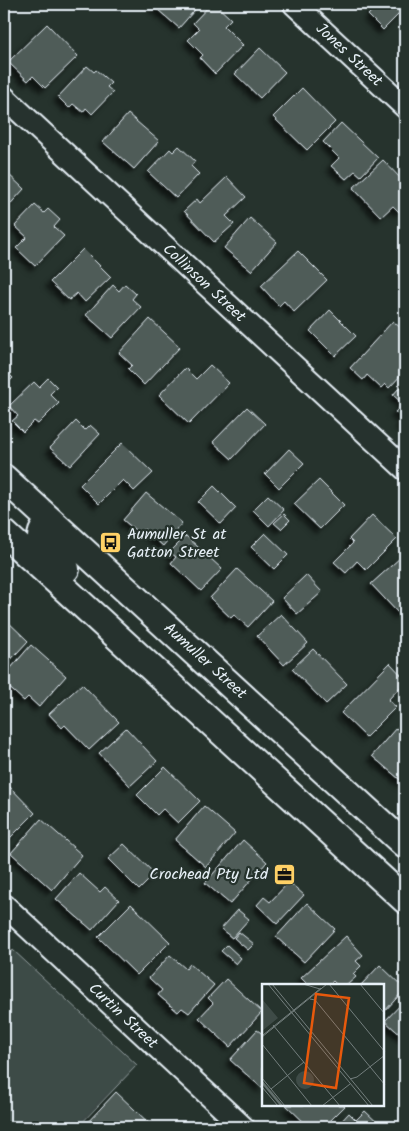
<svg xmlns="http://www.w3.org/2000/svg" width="409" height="1131" viewBox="0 0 409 1131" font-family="Kalam,sans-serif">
	<defs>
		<filter id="shadow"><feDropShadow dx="-4.5" dy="4.5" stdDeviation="2.5" flood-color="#0009"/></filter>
	</defs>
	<rect width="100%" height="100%" fill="#26332d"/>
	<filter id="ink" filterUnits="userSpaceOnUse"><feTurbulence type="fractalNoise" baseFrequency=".02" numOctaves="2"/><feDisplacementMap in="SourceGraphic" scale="10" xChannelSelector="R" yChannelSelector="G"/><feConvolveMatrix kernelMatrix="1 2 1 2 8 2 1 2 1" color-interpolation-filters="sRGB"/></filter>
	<g filter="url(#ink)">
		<path fill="#3e4b47" stroke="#939ea0" d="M13,950L137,1065L78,1127H4V960Z"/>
		<path fill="#505c59" stroke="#e8f1f8" filter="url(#shadow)" d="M151,4H200L179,28Z
			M211,4H215L231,19L224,26L243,45L215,74L200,58L203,55L188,40L199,29L193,23Z
			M379,4H405V12L403,10L383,30L368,15Z
			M47,24L78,56L45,88L33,76L28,81L8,62Z
			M260,48L285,72L260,98L235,74Z
			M87,66L94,72L96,70L111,83L107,87L113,92L92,114L86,108L83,112L73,104L69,108L58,97Z
			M302,88L335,122L307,150L273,117Z
			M128,114L159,141L134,169L103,142Z
			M341,123L378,158L361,176L355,171L346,179L331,166L339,158L323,142Z
			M179,146L195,161L191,166L199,174L176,198L148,172L170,149L173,152Z
			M383,160L404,182L400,186L405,192V206L399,212L393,206L381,217L353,188Z
			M4,170L24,189L4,211Z
			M227,177L246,197L226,216L234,224L214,242L184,211L197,199L200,203Z
			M35,205L44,213L48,209L60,220L54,227L64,236L35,266L16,248L27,237L15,226Z
			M250,218L277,242L251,271L224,248Z
			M83,249L111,277L85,302L77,293L69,300L50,282Z
			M298,251L327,280L294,312L284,301L279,306L261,286Z
			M125,284L136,294L132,299L141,307L112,338L86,315L113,285L119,291Z
			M330,310L356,336L335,356L310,331Z
			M150,319L180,347L144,385L128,369L132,365L119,353Z
			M393,321L405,332V352L403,355L405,357V363L399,370L403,373L389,388L385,384L381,388L367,375L363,380L350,368Z
			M210,365L229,383L189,424L159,395L185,368L196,379Z
			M4,369L13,378L4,387Z
			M48,378L57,387L50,394L59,403L38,424L34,421L23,432L12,421L18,416L9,406L34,382L39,387Z
			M405,381V428L400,424L404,420L395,412L403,404L393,395Z
			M247,407L265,424L232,459L213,442Z
			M76,421L85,430L90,425L100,434L70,466L50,448Z
			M122,443L153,473L134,491L123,480L99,504L80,485Z
			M289,449L304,463L279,488L265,474Z
			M319,480L344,505L320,529L294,504Z
			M214,486L236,508L221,524L198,502Z
			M146,493L182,523L163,546L144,529L140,534L123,520Z
			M268,495L284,510L269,526L253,510Z
			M284,514L290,520L281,529L274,523Z
			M372,515L397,539L366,570L357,561L346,573L334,562L353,543L349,539Z
			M265,533L288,555L274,569L251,547Z
			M186,536L222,569L201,591L171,563L176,557L170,552Z
			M401,557L405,562V610L399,614L371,584Z
			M237,569L272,601L248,627L234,615L231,618L210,598Z
			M306,575L322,592L297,614L282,598Z
			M281,614L308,643L284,665L257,636Z
			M4,618L28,641L4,667Z
			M31,645L66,676L39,707L28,697L24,701L4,683V676Z
			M313,649L347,684L326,704L292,669Z
			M390,663L405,679V682L388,700L396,707L366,737L341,713Z
			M82,684L119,722L89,750L65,725L62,728L49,714Z
			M126,728L157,761L130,786L99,753Z
			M396,728L405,735V784L372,756Z
			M165,767L200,801L178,823L163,809L157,815L137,795Z
			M9,786L35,813L4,844V791Z
			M204,806L235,833L206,867L175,840Z
			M41,819L82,855L52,890L11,853Z
			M243,840L267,862L230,904L205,883Z
			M124,844L155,874L139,890L108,859Z
			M79,873L100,892L105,887L119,900L92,930L56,899Z
			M289,882L304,895L277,924L257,905L264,897L270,902Z
			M307,903L335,929L304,962L276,937Z
			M131,904L170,942L137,975L98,937Z
			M238,910L249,919L232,938L221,929Z
			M239,932L254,944L248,950L234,938Z
			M346,936L363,955L356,961L361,966L353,974L356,977L347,985H337L333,981L329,985H308L301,978Z
			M227,945L241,958L236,964L221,951Z
			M170,955L186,969L190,964L214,985L189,1013L182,1008L178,1012L158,995L162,990L149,978Z
			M380,965L405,989L383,1013V985H361Z
			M226,979L262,1012L230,1047L199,1018L213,1003L208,998Z
			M405,1000V1039L385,1021Z
			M257,1030L263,1034V1089L230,1060Z
			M116,1092L153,1127H89L86,1124Z
			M286,1105H344L345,1106L324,1127H309Z
			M365,1111L382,1127H336L349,1113L356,1120Z"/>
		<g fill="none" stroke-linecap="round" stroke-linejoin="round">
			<defs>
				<path id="minor" d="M294,4L405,107
					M4,97L405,469
					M4,905L243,1127"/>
				<path id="major" d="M4,478L405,845
					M50,520C43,529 38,535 43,546L66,569
					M4,533L405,900"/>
			</defs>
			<use href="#minor" stroke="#e8f1f8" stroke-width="25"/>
			<use href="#major" stroke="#e8f1f8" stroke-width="30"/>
			<use href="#minor" stroke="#26332d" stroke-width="21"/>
			<use href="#major" stroke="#26332d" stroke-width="26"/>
		</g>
	</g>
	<defs>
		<symbol id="bus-square" viewBox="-11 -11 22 22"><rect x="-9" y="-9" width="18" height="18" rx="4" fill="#ffd166" stroke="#26332d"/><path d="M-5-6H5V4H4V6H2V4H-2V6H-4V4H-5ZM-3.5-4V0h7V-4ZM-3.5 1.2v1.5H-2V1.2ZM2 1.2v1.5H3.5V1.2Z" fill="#111"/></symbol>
		<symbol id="office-square" viewBox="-11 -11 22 22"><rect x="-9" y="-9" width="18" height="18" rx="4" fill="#ffd166" stroke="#26332d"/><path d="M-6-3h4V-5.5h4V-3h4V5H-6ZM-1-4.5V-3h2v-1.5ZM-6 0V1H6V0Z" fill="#111"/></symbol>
	</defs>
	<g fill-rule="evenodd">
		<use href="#bus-square" x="98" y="530" width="25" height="25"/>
		<use href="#office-square" x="272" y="862" width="25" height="25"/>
	</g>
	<g text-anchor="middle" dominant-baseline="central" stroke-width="4.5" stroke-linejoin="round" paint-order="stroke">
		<g font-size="16" fill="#e8f1f8" stroke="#26332d">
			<text transform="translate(349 55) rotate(43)">Jones Street</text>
			<text transform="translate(204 283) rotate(43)">Collinson Street</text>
			<text transform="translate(205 661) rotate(42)">Aumuller Street</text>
			<text transform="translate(123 1016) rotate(43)">Curtin Street</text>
		</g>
		<g font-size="16" fill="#e8f1f8" stroke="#26332d" text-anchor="start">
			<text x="127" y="534">Aumuller St at<tspan x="127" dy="18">Gatton Street</tspan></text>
			<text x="268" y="874" text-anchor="end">Crochead Pty Ltd</text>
		</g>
	</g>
	<g transform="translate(262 984)">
		<rect width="122" height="122" fill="#26332d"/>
		<path d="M0,15L16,34L0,47ZM34 96a9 9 0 1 1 18 0a9 9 0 1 1-18 0Z" fill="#3e4b47"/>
		<path fill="none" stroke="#636f6d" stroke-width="2.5" d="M0,98L20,122"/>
		<path fill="none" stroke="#747f7e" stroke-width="1" d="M6,0L107,122M10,0L111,122M41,0L58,5M67,0L123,68M98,0L123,30M48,15L53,16L123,101M11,41L78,122M1,51L59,4M0,53L65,0M0,60L50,122M0,94L23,122M88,95L95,93L123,71M0,103L16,122M9,105L42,78M60,122L88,100"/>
		<path fill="#e8590c" fill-opacity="0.15" stroke="#e8590c" stroke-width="2.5" d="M54,10L87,14L74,104L42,99Z"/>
		<rect width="122" height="122" fill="none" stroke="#e8f1f8" stroke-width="2.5"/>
	</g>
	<rect width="409" height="1131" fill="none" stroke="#26332d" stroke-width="20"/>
	<rect x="10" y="10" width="389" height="1111" fill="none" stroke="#e8f1f8" stroke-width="2" filter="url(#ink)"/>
</svg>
